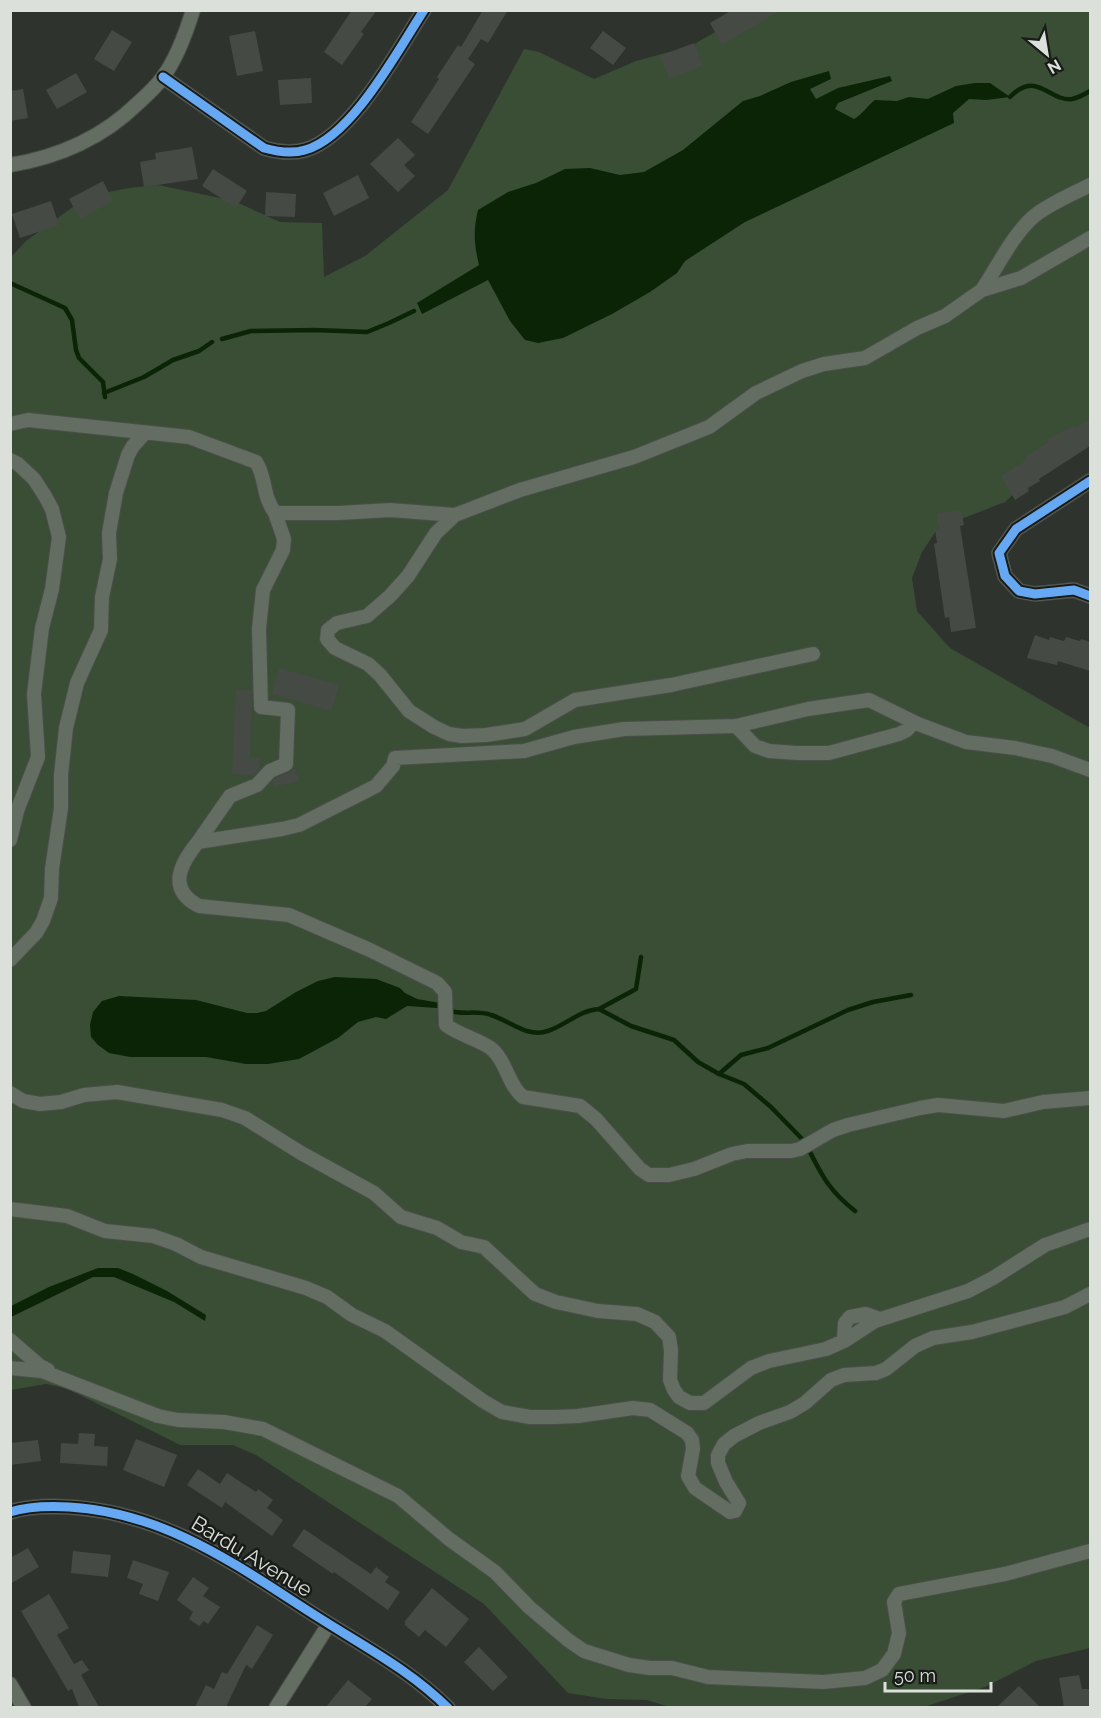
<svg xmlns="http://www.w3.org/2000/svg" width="1101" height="1718" viewBox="0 0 1101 1718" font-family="Raleway,sans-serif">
	<rect width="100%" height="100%" fill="#2e332d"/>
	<path fill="#394e35" d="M751,11H1090V432L1054,457L1005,502L938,528L922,552L912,578L917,611L950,648L1090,728V1648L1036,1661L985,1687L924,1707L673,1708L647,1700L606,1699L568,1693L484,1604L256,1455L233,1445H180L66,1388L46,1384L11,1390V257L26,241L88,196L129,188L158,185L234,201L280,222L322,223L324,277L365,256L448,190L524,49L539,52L594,79L636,61L691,46Z"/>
	<path fill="#0b2406" d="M829,71L831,79L810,89L816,99L838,88L890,76L892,81L838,103L835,109L854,119C863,114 867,106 875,100L897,101L909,97L928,99L956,86L975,83H990L1010,97L986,100L969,99L953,113L954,123L745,222L685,261L677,273L650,292L612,314L563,338L538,343L525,340L510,321L488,280L422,314L417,303L479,265C474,243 473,231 478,210L508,192L536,183L565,169L590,168L620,175L644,172L683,150L743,101L760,96L791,82Z
		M335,977L376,979L400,988L405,993L417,999L440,1003V1006L437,1008L407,1006L386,1019L376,1017L358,1022L338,1038L299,1059L268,1064H246L206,1057H130L109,1053L98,1045L91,1037L90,1025L93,1012L102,1001L119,996L196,1000L247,1013H257L266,1011L296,992L318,981Z
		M98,1268H118L133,1274L167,1291L206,1315L205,1321L174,1302L114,1277H93L11,1317V1306L49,1287Z"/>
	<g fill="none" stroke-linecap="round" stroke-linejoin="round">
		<path stroke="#0b2406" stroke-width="4.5" d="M1010,97C1037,69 1049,102 1072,99C1078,98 1085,94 1090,91
			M10,283L65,308L72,320L76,350L79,358L103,382L105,397
			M222,339L251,331L315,330L367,332L389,323L414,311
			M104,393L144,377L173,360L199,351L212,342
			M599,1009L636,989L641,957
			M450,1011C463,1015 478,1010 491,1015C511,1021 526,1038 548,1031C566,1025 580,1010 599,1009L631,1026L674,1040L698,1062L719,1074L744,1084L771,1107L804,1141
			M719,1074L741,1055L768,1048L848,1010L873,1002L911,995
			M809,1150C823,1178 830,1191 855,1211"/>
	</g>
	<path fill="#464a45" d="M352,10H377L361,32L364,34L342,65L324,52Z
		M483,10H508L488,43L481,39L468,59L475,64L428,134L411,122L439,79L437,77L458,45L461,47Z
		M732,10H781L722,45L710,23Z
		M112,30L132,42L114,71L94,59Z
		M255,31L263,71L237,76L229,36Z
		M603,31L626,48L613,65L590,48Z
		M694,43L703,66L669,79L660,56Z
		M76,73L87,92L57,109L46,90Z
		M311,78L312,103L280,105L278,80Z
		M23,89L28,118L10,121V91Z
		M398,138L415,155L404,165L415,176L398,192L370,164Z
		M192,147L198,179L144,187L140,162L156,159L155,153Z
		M213,169L247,191L236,208L202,186Z
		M358,175L369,198L334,216L323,193Z
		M103,181L113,201L80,219L69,199Z
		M266,192L296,194L295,217L265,216Z
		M51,201L59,225L20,238L12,214Z
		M1090,419V446L1039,479L1040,481L1028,488L1029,491L1015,500L1001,476L1026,460L1025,457L1049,442L1047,439L1073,426L1075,428Z
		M961,510L964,525L960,526L976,628L951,632L949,617L945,618L934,544L937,543L935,529L939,528L937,513Z
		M1035,635L1049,640L1050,637L1064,641L1066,637L1080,641L1081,639L1090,642V671L1058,661L1057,665L1027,658Z
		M279,668L339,685L331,711L272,694Z
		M236,690H252L250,757L260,758L259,769L254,775L232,774Z
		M295,767L299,781L274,787L272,782L275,778L290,772Z
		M79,1433L95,1434L94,1446L108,1447L107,1466L60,1463L61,1443L78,1444Z
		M136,1439L177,1455L164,1487L123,1470Z
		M38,1440L41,1461L10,1465V1443Z
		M198,1469L220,1484L227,1473L256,1492L258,1489L273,1500L267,1508L283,1520L272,1536L225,1502L222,1508L187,1485Z
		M304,1529L371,1574L376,1567L389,1577L385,1582L400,1592L388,1610L334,1572L333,1574L292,1546Z
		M28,1548L39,1567L10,1584V1558Z
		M73,1551L111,1555L108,1577L71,1573Z
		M133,1560L169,1572L158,1601L139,1594L143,1584L127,1578Z
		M193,1577L209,1588L203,1596L220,1607L208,1624L204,1621L199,1626L189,1619L193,1612L177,1600Z
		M432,1588L469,1619L446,1647L425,1630L419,1637L405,1625V1621Z
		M49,1594L69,1628L57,1635L74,1664L82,1660L89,1670L81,1675L99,1707H79L72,1689L68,1691L21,1611Z
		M257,1625L273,1635L252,1669L246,1665L226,1707H195L206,1685L214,1689L222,1672L227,1674Z
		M479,1647L508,1677L493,1691L464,1662Z
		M1079,1675L1082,1689H1090V1707H1064L1059,1678Z
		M348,1680L372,1699L365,1707H326Z
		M1019,1686L1040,1707H997Z"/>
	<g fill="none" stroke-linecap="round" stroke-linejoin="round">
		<defs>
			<path id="minor" d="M163,77L264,148C278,152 292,154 305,150C352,137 398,50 424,10
				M10,165C59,157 101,139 137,104C146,96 156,87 163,77C177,58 186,33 193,10
				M982,290C998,266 1012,236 1033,217C1050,203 1071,195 1090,185
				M10,424L28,420L189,437L256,462C267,479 261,493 275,513H339L390,510L455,515L520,490L634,457L709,427L756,393L802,371L824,364L865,358L917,328L945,316L982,290L1021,278L1090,238
				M10,460L18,464L34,479L45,496L52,509L59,537L52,589L42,628L34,694L38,757L17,811L10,840
				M1090,481L1016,529L999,553L1005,576L1019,591L1035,594L1074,590L1090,596
				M455,515L436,533L408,576L390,596L367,616L337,623L328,630L327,639L335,648L368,664L380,675L409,711L434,727L449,734L462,736L486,735L525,729L575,700L671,685L813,654
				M736,726L755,746L769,751L797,753H829L899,734L907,730L914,722
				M1090,770L1052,756L1015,748L966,742L918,724L869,700L808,709L736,726L624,729L574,737L524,751L395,758L393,766L376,786L299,825L282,829L198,842C181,863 166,889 199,906L289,915L370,950L437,983L445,992L446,1025C459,1035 483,1041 493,1050C507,1063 508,1085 523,1097L580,1106L596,1119L640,1169L649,1175H669L694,1169L732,1154L747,1151H791L800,1149L833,1130L848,1125L920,1108L938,1105L1004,1111L1043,1102L1090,1098
				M198,842L230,796L257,785L270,771L286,764L288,710L261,707L259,629L263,590L283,550L284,539L275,513
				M10,960L36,933L43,921L51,898L52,869L61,808V775L66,728L77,683L101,630L102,597L110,559L109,533L116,493L128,455L133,446L145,433
				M10,1093L23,1101L40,1104L61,1102L84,1095L117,1092L222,1110L245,1118L301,1153L374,1193L401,1217L437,1228L461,1242L484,1247L535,1294L556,1302L598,1311L637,1314L655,1322L669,1337L671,1350L670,1380L674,1390L679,1397L690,1403H704L751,1368L769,1361L826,1349L846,1340L875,1321L968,1291L993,1278L1045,1245L1090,1229
				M10,1209L67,1216L105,1231L153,1236L176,1244L201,1257L306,1288L327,1297L352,1315L385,1331L483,1401L502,1412L530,1417H556L578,1416L633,1408L650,1410L687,1433L692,1440L693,1449L688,1476L695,1488L730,1512L735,1511L739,1503L726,1482L718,1463V1455L724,1444L734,1436L759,1423L790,1412L805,1403L831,1380L844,1375L876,1373L886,1369L915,1346L933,1338L972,1332L1065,1307L1090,1294
				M10,1340L40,1366L48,1370
				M846,1340L844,1338L845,1323L850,1317L866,1314L880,1319
				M10,1368L42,1371L158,1416L178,1420L224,1422L263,1429L398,1496L449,1539L495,1572L529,1607L568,1640L584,1651L629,1665L650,1668H672L708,1677L823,1682L865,1678L882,1670L894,1654L899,1633L894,1602L899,1594L1005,1574L1090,1551
				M10,1512C29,1506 50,1506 69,1507C169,1513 240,1568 321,1619C365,1647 411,1671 448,1708
				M10,1684L24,1708
				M276,1708L329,1624"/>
		</defs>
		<use href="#minor" stroke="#4b4e4a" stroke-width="16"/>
		<use href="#minor" stroke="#636d61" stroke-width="14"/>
		<defs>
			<path id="cycleway" d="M163,77L264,148C278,152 292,154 305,150C352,137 398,50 424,10
				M1090,481L1016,529L999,553L1005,576L1019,591L1035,594L1074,590L1090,596
				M10,1512C29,1506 50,1506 69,1507C169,1513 240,1568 321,1619C365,1647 411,1671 448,1708"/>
		</defs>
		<use href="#cycleway" stroke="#181b17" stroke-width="13"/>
		<use href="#cycleway" stroke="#66a8f1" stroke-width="9"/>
	</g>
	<g text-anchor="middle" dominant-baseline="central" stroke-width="5" stroke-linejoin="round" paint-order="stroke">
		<g font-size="21" fill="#dbe1da" stroke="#181b17">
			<text transform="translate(252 1556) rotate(31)">Bardu Avenue</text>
		</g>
	</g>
	<rect width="1101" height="1718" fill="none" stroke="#dbe1da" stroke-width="24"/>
	<g transform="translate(1047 54) rotate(150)" stroke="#181b17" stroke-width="4.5" paint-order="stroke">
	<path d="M0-4.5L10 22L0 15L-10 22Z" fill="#dbe1da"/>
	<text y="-9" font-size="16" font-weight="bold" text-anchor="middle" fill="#dbe1da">N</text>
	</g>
	<path d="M885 1682v9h106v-9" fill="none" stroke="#dbe1da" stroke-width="3"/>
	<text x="894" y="1682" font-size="18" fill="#dbe1da" stroke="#181b17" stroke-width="4.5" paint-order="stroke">50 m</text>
</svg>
